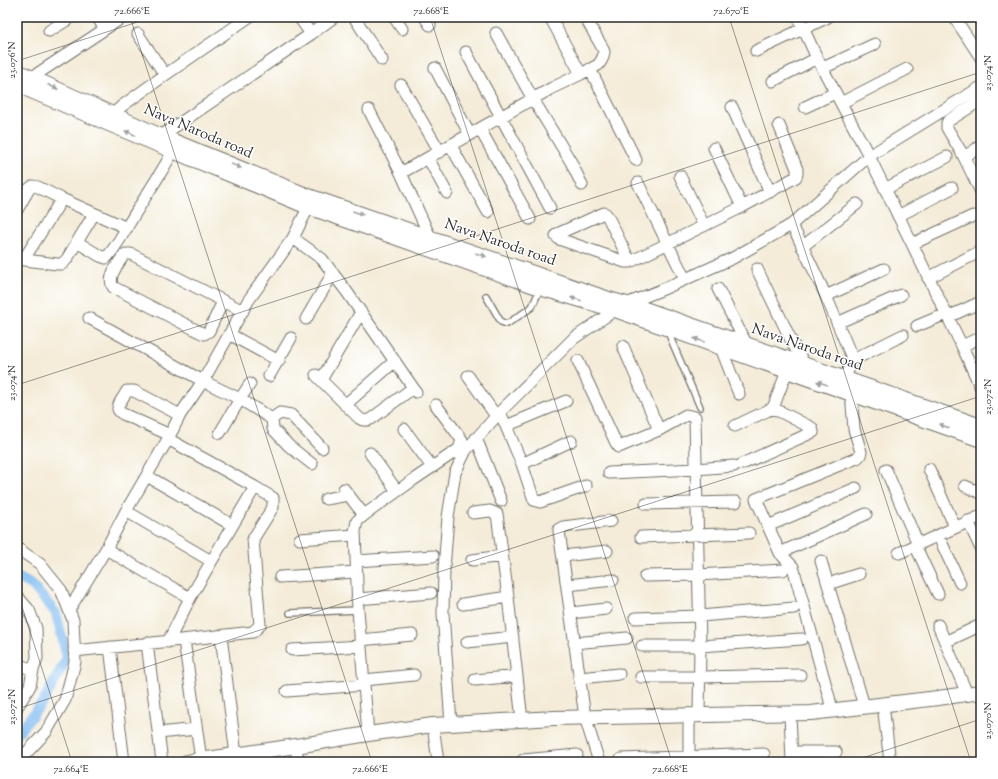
<svg xmlns="http://www.w3.org/2000/svg" width="998" height="779" viewBox="0 0 998 779" font-family="'Sorts Mill Goudy',serif">
	<rect width="100%" height="100%" fill="#fff"/>
	<filter id="ink" filterUnits="userSpaceOnUse"><feTurbulence type="fractalNoise" baseFrequency=".025" numOctaves="2"/><feDisplacementMap in="SourceGraphic" scale="8" xChannelSelector="R" yChannelSelector="G"/><feConvolveMatrix kernelMatrix="1 2 1 2 8 2 1 2 1" color-interpolation-filters="sRGB"/></filter>
	<filter id="wash" filterUnits="userSpaceOnUse"><feTurbulence type="fractalNoise" baseFrequency=".012" numOctaves="4" result="noise"/><feDisplacementMap in="SourceGraphic" scale="16" xChannelSelector="R" yChannelSelector="G"/><feGaussianBlur stdDeviation="0.9" result="paint"/><feColorMatrix in="noise" values="0 0 0 0 0 0 0 0 0 0 0 0 0 0 0 0 0 1.4 0 .05"/><feComposite in="paint" operator="in"/></filter>
	<g filter="url(#wash)">
		<rect width="100%" height="100%" fill="#f4ecd8"/>
		<g fill="none" stroke-linecap="round" stroke-linejoin="round">
			<path stroke="#7cb9ef" stroke-width="10" d="M17,577L32,585L56,613L67,658L43,702L17,734"/>
		</g>
	</g>
	<g filter="url(#ink)">
		<g fill="none" stroke-linecap="round" stroke-linejoin="round">
			<defs>
				<path id="service" d="M486,296L501,322L507,324L532,307L540,289
					M667,330L700,407
					M290,613L358,610"/>
				<path id="minor" d="M97,17L105,29
					M299,17L311,34
					M354,17L382,60
					M394,17L402,29
					M425,17L430,25
					M550,17L581,74
					M798,17L817,58L869,156L962,346L981,388
					M954,17L981,58
					M49,31L72,17
					M496,33L533,99L571,162L582,185
					M138,34L165,75
					M756,51L828,17
					M466,52L550,208
					M435,68L470,135
					M823,68L875,44
					M590,69L636,160
					M31,78L123,17
					M773,81L817,58
					M401,85L440,152
					M981,100L948,121L947,123V128L963,155C969,156 976,149 981,145
					M841,103L907,69
					M732,107L770,192
					M805,107L835,93
					M369,110L401,173
					M113,114L122,106L165,75L249,17
					M480,129L530,219
					M158,140L161,136L311,34L334,17
					M451,146L488,212
					M714,148L742,207
					M963,155L981,192
					M428,158L447,193
					M680,176L704,226
					M638,183L685,279
					M885,189L947,157
					M17,210L29,189L33,186L38,187L62,199L127,228
					M898,216L952,188
					M791,225L797,235L826,296L853,360
					M430,237L401,173L552,88L581,74L598,65L601,61L603,57L604,52L602,47L585,17
					M293,238L322,259L347,292L416,392
					M77,242L94,214
					M912,244L973,216
					M802,247L857,204
					M17,259L57,264H62L67,259L77,242L100,256L106,258C116,248 122,235 130,222C144,198 160,176 173,151
					M24,259L62,199
					M630,262L608,217L606,214L604,213L557,234L556,236L559,239L625,262H630L742,207L796,177L797,174V169L779,125
					M757,269L793,344L805,365
					M928,278L981,251
					M718,289L747,345
					M826,296L884,269
					M223,301L209,331L204,334L198,331L113,287C107,277 118,264 124,255L126,254H131L243,311
					M948,317L981,302
					M89,318L203,381L240,399L272,419L280,413L291,415L322,448
					M306,319L333,273
					M837,323L901,295
					M917,326L946,314
					M229,334L279,361
					M962,346L981,337
					M721,348L739,394
					M578,361L616,443L619,447L659,430L623,346
					M316,375L359,418C363,421 366,421 371,419L413,388
					M269,376L291,338
					M468,376L496,416
					M844,379L853,360L903,335
					M321,380L361,312
					M345,405L395,361
					M500,412L522,464L534,500L540,502L586,486
					M272,419L273,429L289,446L312,464
					M506,426L566,401
					M735,426L773,408
					M404,429L432,467
					M659,430L686,415L695,417L700,646L699,715
					M220,433L240,399L250,384
					M170,435L123,414C121,413 119,412 118,409C117,405 125,395 127,391H134L180,415
					M476,438L501,501
					M370,453L397,491
					M522,464L571,441
					M742,464L813,432L812,428L773,408L787,371
					M929,469L955,527
					M886,470L918,544
					M609,473L696,469L734,466
					M147,476L232,525
					M965,486L981,493
					M344,489L364,515
					M326,499L348,495
					M646,504L736,502
					M126,511L211,561
					M473,513L490,511L497,514L508,597L522,720
					M968,521L981,549
					M768,526L856,488
					M938,535L960,583
					M641,537L749,533
					M300,539L355,535
					M915,545L938,594
					M17,548L40,564L61,590L73,620L75,662L65,700L46,732L18,762
					M106,549L190,598
					M780,553L866,514
					M899,553L981,516
					M563,556L607,551
					M472,560L502,556
					M356,561L433,556
					M821,561L864,706
					M645,576L698,575L783,570
					M280,577L356,572
					M828,584L859,574
					M567,585L613,580
					M17,596L29,610L36,628L37,658L33,670L30,686L17,707
					M357,599L431,593
					M463,604L508,597
					M69,610L106,549L126,511L168,439L180,415L203,381L248,301L293,238L312,200
					M571,613L606,609
					M635,618L700,616L794,608
					M938,625L967,694
					M221,636L236,755
					M184,640L201,760
					M360,640L412,635
					M168,642L190,598L255,487
					M467,642L513,637
					M945,642L981,625
					M147,643L162,762
					M574,643L627,638
					M642,646H700L802,639
					M110,647L124,762
					M292,650L361,646
					M74,651C134,645 194,639 253,632L260,625L253,539L273,507V498L255,487L168,439
					M17,664L33,670
					M641,677H700L800,675
					M580,678L619,674
					M364,680L414,675
					M475,680L517,676
					M287,691L364,685
					M883,705L890,762
					M832,710L829,697L793,567L780,553L756,499L857,458L860,455L861,452L854,429L851,393
					M790,713L792,762
					M689,714V762
					M451,724L443,613L444,569L448,517L455,473L466,450L500,412L573,339L615,310L626,304L661,290L733,258L791,225L869,156L981,87
					M433,725L438,762
					M159,733L196,729
					M368,734L358,610L355,531L357,521L367,513L413,480L459,449L462,440L436,405
					M296,746L298,762
					M792,752H836
					M621,759L764,754
					M524,762L523,760L577,755
					M599,762L585,717L559,531V529L563,527L611,521"/>
				<path id="tertiary" d="M17,71L161,136L306,195L612,300L645,309L981,426
					M17,85L156,144L308,207L540,288L615,310L981,440
					M187,762L296,746L368,734L433,725L554,718L811,713L938,698L981,692"/>
			</defs>
			<use href="#service" stroke="#716f68" stroke-width="8"/>
			<use href="#minor" stroke="#716f68" stroke-width="13"/>
			<use href="#tertiary" stroke="#716f68" stroke-width="16"/>
			<use href="#service" stroke="#fff" stroke-width="5.5"/>
			<use href="#minor" stroke="#fff" stroke-width="11"/>
			<use href="#tertiary" stroke="#fff" stroke-width="14"/>
		</g>
		<defs><path id="oneway-solid" d="M-6-.8H1V-3.2L6.5 0L1 3.2V.8H-6Z"/></defs>
		<g fill="#a0a0a0">
			<use href="#oneway-solid" transform="translate(53 87) rotate(24)"/>
			<use href="#oneway-solid" transform="translate(130 133) rotate(-157)"/>
			<use href="#oneway-solid" transform="translate(236 166) rotate(22)"/>
			<use href="#oneway-solid" transform="translate(358 213) rotate(19)"/>
			<use href="#oneway-solid" transform="translate(481 255) rotate(19)"/>
			<use href="#oneway-solid" transform="translate(576 299) rotate(-164)"/>
			<use href="#oneway-solid" transform="translate(699 340) rotate(-161)"/>
			<use href="#oneway-solid" transform="translate(822 383) rotate(-161)"/>
			<use href="#oneway-solid" transform="translate(944 426) rotate(-160)"/>
		</g>
	</g>
	<path fill="none" stroke="#2b2b2b" stroke-width="1" stroke-opacity="0.45" d="M130,17L372,762M430,17L672,762M729,17L971,762M17,61L153,17M17,385L981,72M17,591L72,762M17,709L981,396M850,762L981,719"/>
	<g text-anchor="middle" dominant-baseline="central" stroke-width="3" stroke-linejoin="round" paint-order="stroke">
		<g font-size="15" fill="#2b2b2b" stroke="#fff">
			<text transform="translate(198 132) rotate(23)">Nava Naroda road</text>
			<text transform="translate(500 243) rotate(19)">Nava Naroda road</text>
			<text transform="translate(807 348) rotate(19)">Nava Naroda road</text>
		</g>
	</g>
	<rect width="998" height="779" fill="none" stroke="#fff" stroke-width="44"/>
	<rect x="22" y="22" width="954" height="735" fill="none" stroke="#2b2b2b" stroke-width="1.5"/>
	<g font-size="10" text-anchor="middle" fill="#2b2b2b">
		<text x="132" y="14">72.666°E</text>
		<text x="431" y="14">72.668°E</text>
		<text x="731" y="14">72.670°E</text>
		<text transform="translate(11 60) rotate(-90)" y="4">23.076°N</text>
		<text transform="translate(987 73) rotate(-90)" y="4">23.074°N</text>
		<text transform="translate(11 383) rotate(-90)" y="4">23.074°N</text>
		<text transform="translate(987 397) rotate(-90)" y="4">23.072°N</text>
		<text transform="translate(11 707) rotate(-90)" y="4">23.072°N</text>
		<text transform="translate(987 721) rotate(-90)" y="4">23.070°N</text>
		<text x="71" y="772">72.664°E</text>
		<text x="370" y="772">72.666°E</text>
		<text x="670" y="772">72.668°E</text>
	</g>
</svg>
